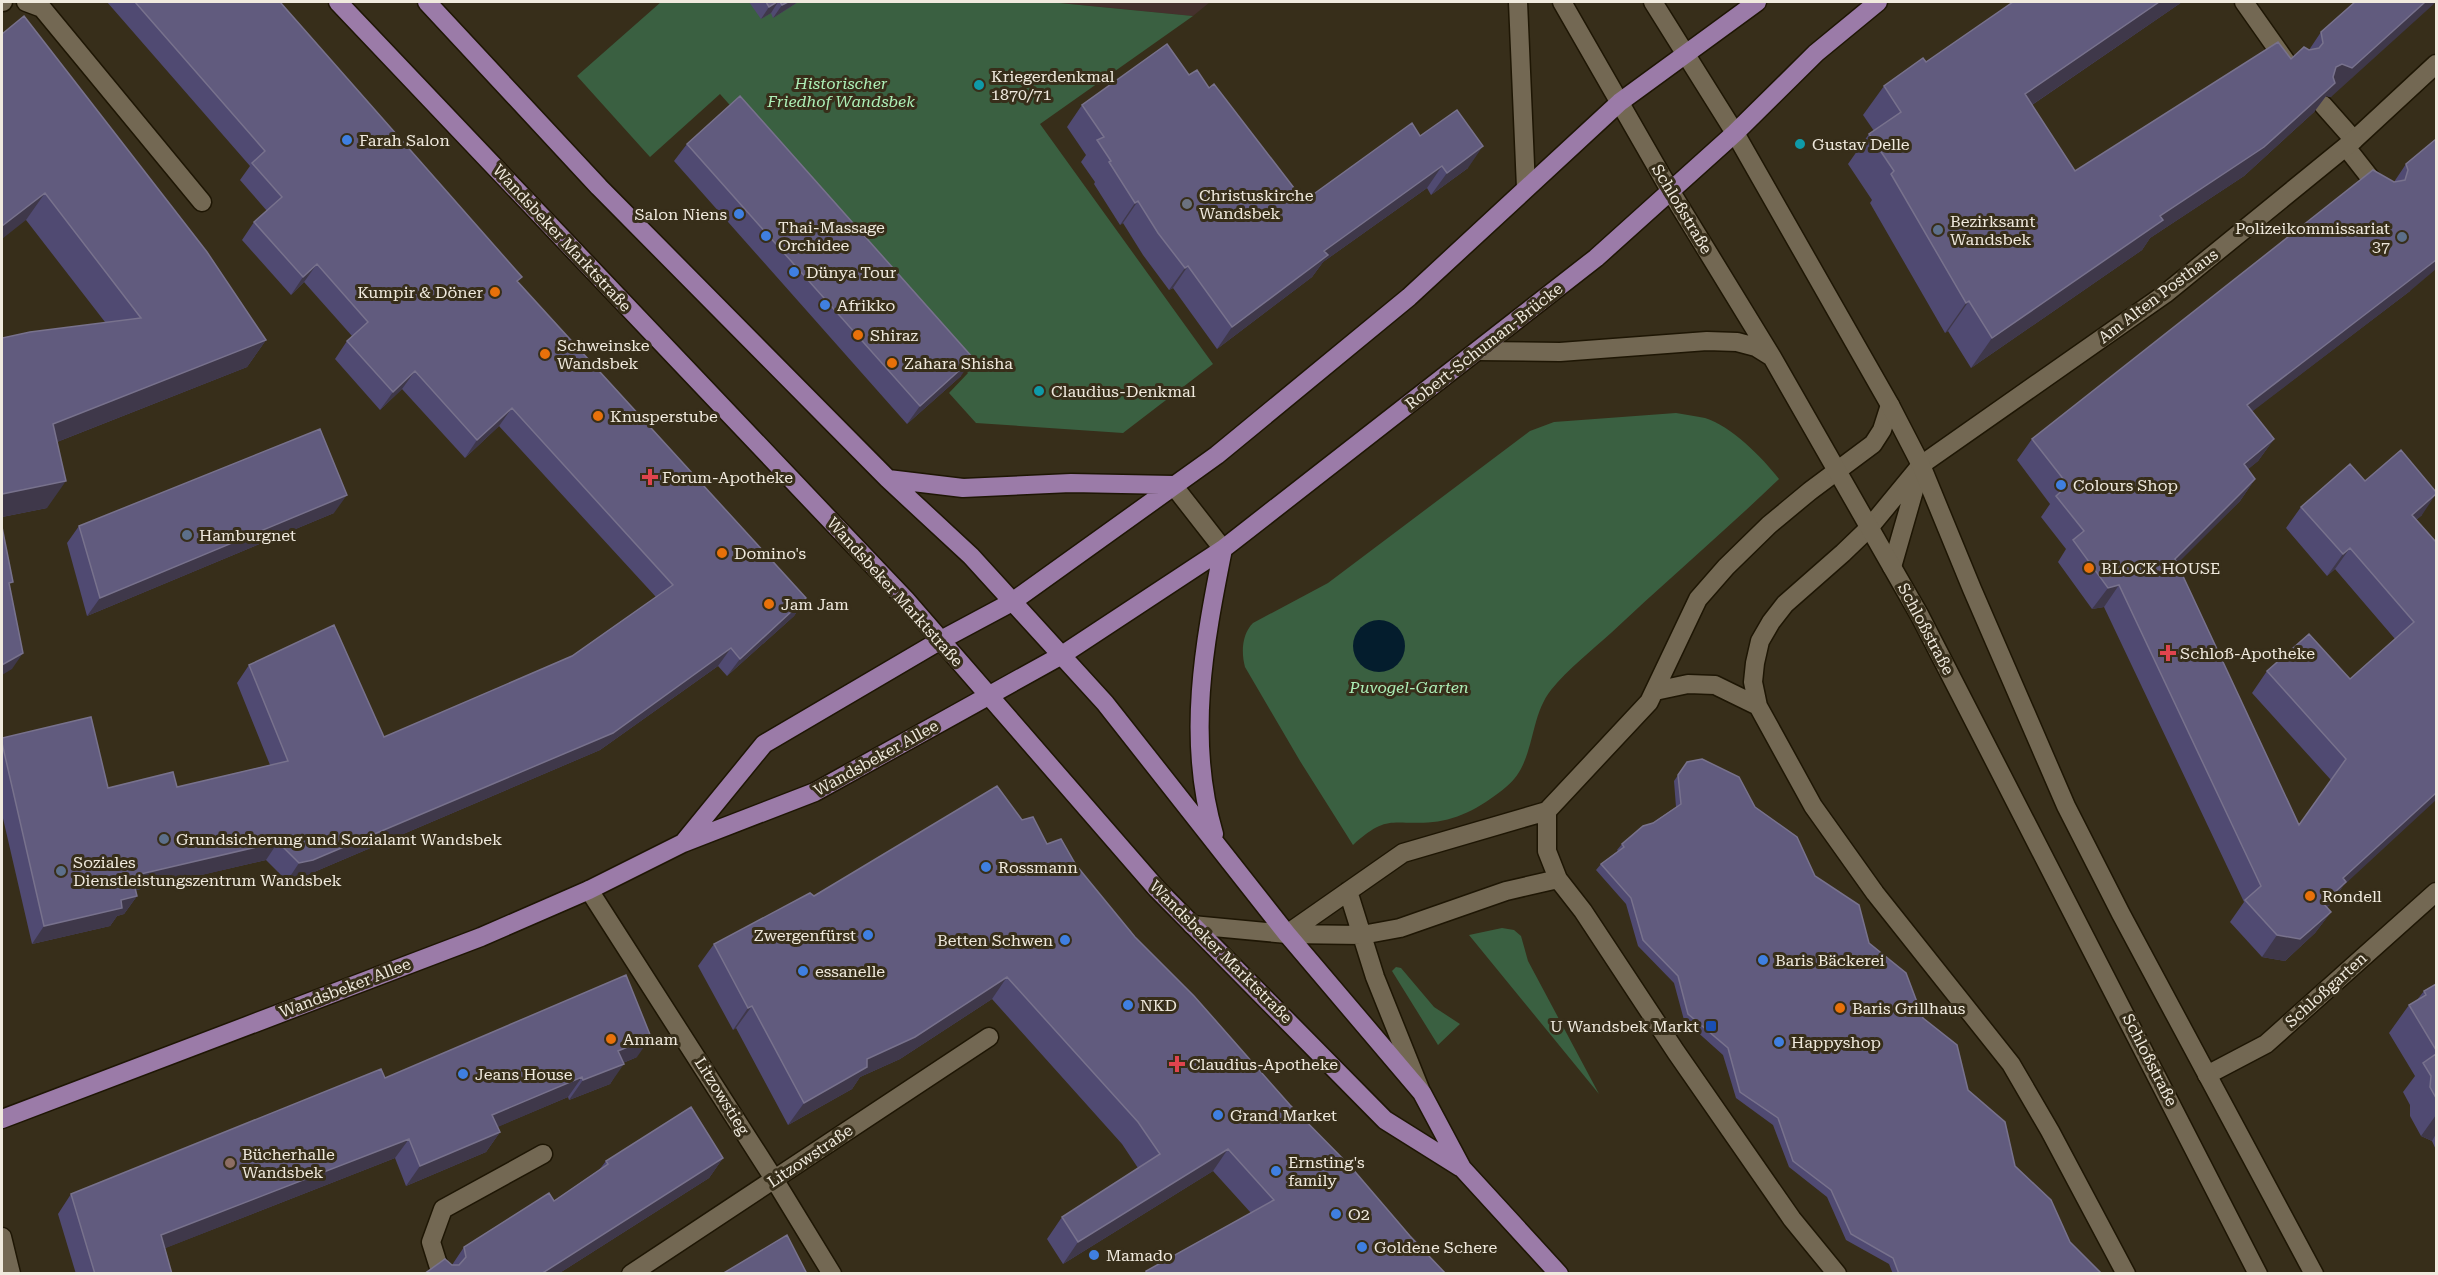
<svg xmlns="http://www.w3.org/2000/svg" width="2438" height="1275" viewBox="0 0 2438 1275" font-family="'Roboto Serif',serif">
	<rect width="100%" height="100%" fill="#372e1a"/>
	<path fill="#45312d" d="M1049,2H1210L1193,16Z"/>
	<path fill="#3a6041" d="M661,2H1049L1193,16L1040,124L1213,364L1123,433L976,423L949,393L968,373L720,94L650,157L577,76Z
		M1676,413C1686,415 1696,416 1705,418C1731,426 1762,457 1779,479C1724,532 1666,581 1611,633C1591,651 1568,669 1551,690C1528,719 1536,763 1506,787C1486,804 1459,820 1433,822C1392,826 1388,813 1353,845L1300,761L1245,667C1241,652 1242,634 1253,623L1328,583L1530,431L1554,422Z
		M1502,928L1514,930L1521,936L1528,961L1599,1094L1469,935Z
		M1396,967L1401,968L1434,1007L1460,1024L1438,1045L1392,971Z"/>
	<path fill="#041d2d" d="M1353 646a26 26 0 1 1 52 0a26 26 0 1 1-52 0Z"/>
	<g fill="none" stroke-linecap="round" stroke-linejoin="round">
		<defs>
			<path id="lane" d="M2,2H3
				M26,2L42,8L202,202
				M2244,2L2287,63
				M2323,105L2354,140
				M2346,147L2382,193
				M1921,465L1869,528L1843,553L1785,604L1771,622L1760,641L1755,663L1753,682L1758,706L1813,806L1875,893L2011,1064L2050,1131L2126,1274
				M1173,485L1223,549
				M1892,567L1919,473
				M1655,691L1688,684L1715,685L1758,706
				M1547,811V851L1558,879L1583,911L1676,1052L1792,1219L1837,1274
				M1348,891L1375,977L1420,1089
				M1192,925L1287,934L1362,935L1400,928L1506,891L1558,879
				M1287,934L1403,853L1547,811L1649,702L1698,599L1726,567L1769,525L1810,491L1873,444L1882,430L1890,405
				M441,1274L431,1242L443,1209L543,1154"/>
			<path id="street" d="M1921,465L2165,294L2354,140L2436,64
				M589,890L774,1179L832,1274
				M2207,1075L2266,1044L2436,892
				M631,1274L989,1037"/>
			<path id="secondary" d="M1518,2L1526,188
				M1562,2L1671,192L1772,357L1920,616L2258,1274
				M1653,2L1735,133L1890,405L1921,465L1972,589L2066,806L2121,914L2314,1274
				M1478,351L1560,352L1707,341L1737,342L1756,347L1772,357
				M2,1237L11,1274"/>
			<path id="primary" d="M338,2L905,599L1157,889L1385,1120L1460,1167
				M427,2L599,187L888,479L971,556L1105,703L1287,934L1422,1093L1462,1168L1559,1274
				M888,479L963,488L1071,483L1173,485
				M1214,834C1186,739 1204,644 1223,549
				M684,842L764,744L941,640L1012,602L1217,455L1409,297L1620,102L1757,2
				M2,1119L481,937L589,890L683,843L815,792L1062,655L1223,549L1596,258L1735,133L1816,53L1878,2"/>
		</defs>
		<use href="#lane" stroke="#1e1604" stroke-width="21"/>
		<use href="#street" stroke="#1e1604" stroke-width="21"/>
		<use href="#secondary" stroke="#1e1604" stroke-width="21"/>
		<use href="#primary" stroke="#1e1604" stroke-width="21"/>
		<use href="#lane" stroke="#736853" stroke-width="18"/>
		<use href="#street" stroke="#736853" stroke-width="18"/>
		<use href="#secondary" stroke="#736853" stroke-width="18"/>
		<use href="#primary" stroke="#9b7ba8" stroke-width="18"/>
	</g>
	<path fill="#504a72" d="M107,2H280L518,282L806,598L794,616L727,676L718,666L600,750L300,878L287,881L266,860L136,890L137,896L124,914L117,916L110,926L32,944L2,814V738L108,788L177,787L270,765L237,683L249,665L384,737L572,656L656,597L499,426L465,458L402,389L380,410L335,359L347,341L352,336L304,282L291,295L242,240L254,222L267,211L240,180L250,166Z
		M749,2H798L773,18L771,13L761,19Z
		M2013,2H2182L2032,105L2075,171L2309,50L2321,32L2355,2L2331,97L2326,96L2314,112L2244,176L2150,238L2142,250L1971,368L1948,331L1945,333L1870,203L1872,200L1848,164L1869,134L1874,131L1863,115L1884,86L1926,62Z
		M2,34L266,340L247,367L57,442L47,508L2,517L105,322L26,220Z
		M1189,75L1209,88L1304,201L1420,136L1468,168L1431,195L1427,188L1323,262L1312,277L1217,349L1173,288L1169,290L1143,255L1123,223L1120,225L1094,184L1095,182L1081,162L1086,155L1067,127L1082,105Z
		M2436,139L2410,291L2252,411L2274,439L2258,461L2248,469L2255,479L2240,501L2177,563L2299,825L2331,780L2252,693L2267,671L2350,679L2395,639L2335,569L2327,576L2286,528L2301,507L2365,481L2422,515L2416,520L2436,542L2343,886L2331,904L2327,907L2331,912L2315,933L2285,961L2262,957L2230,922L2244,902L2104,607L2092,609L2058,562L2066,549L2041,517L2050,504L2017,460L2032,439L2394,182L2406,164Z
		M687,144L961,376L907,424L674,161Z
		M334,513L87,616L67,543L79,526Z
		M1687,762L1755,807L1815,876L1869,943L1923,1018L1968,1090L2015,1166L2070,1242L2102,1274H1893L1889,1264L1846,1240L1827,1197L1789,1167L1773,1125L1736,1098L1723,1055L1684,1020L1674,983L1638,946L1626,904L1596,870L1601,864L1618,851L1617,850L1622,844L1676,807L1674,781Z
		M1022,820L1047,844L1076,865L1135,937L1410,1236L1446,1274H1144L1146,1271L1251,1213L1213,1171L1063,1264L1047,1239L1062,1217L1138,1168L1122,1144L992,999L900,1059L860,1077L852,1089L788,1125L736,1028L733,1030L698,966L714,944L814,896Z
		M2436,984V1150L2432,1141L2421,1136L2410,1116V1105L2403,1092L2415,1076L2389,1033L2409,1005L2417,1000L2424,991Z
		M637,1057L623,1063L610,1084L569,1100L568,1097L497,1127L500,1132L486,1152L406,1186L395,1158L165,1248L172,1274H76L58,1214L71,1194L385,1078Z
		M723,1158L709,1178L558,1274L452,1265L464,1247L554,1201L599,1170L606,1161Z"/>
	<path fill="#3f384a" d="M777,2H778L771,13L761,19L769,7Z
		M788,2H798L773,18L782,5Z
		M2159,2H2182L2004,124L2025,94Z
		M2425,2H2436L2331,97L2326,96L2314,112L2244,176L2150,238L2142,250L1971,368L1992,338L2160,216L2336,67Z
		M1483,146L1468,168L1431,195L1447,173Z
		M1442,166L1427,188L1323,262L1312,277L1217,349L1232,327L1324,251Z
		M45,193L26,220L2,239V226Z
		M1138,201L1123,223L1120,225L1135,203Z
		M2436,260V269L2410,291L2232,427L2247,405Z
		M317,264L304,282L291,295L303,277Z
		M1188,266L1173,288L1169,290L1185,268Z
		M1969,301L1948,331L1945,333L1966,303Z
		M266,340L247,367L34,451L53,424Z
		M973,358L961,376L907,424L920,406Z
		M415,371L402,389L380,410L393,392Z
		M512,408L499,426L465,458L477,440Z
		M2274,439L2258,461L2229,485L2244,464Z
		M2255,479L2240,501L2160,581L2175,559Z
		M66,481L47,508L2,517V494Z
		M2436,494L2422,515L2397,536L2412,515Z
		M347,495L334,513L87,616L100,598Z
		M2350,548L2335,569L2327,576L2343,554Z
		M2119,585L2104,607L2092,609L2108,588Z
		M806,598L794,616L727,676L740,659Z
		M731,648L718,666L600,750L300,878L287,881L299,863Z
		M23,653L12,669L2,675V665Z
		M2436,793V800L2343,886L2331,904L2307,925L2323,903L2343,878Z
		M278,842L266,860L120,894L132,876Z
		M137,896L124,914L117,916L110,926L32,944L44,926L121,900Z
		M2331,912L2315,933L2285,961L2262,957L2277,935Z
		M1007,977L992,999L900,1059L860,1077L852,1089L788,1125L804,1103L867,1059Z
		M752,1006L736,1028L733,1030L748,1008Z
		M651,1037L637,1057L604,1071L618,1051Z
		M624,1064L610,1084L569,1100L583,1080Z
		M582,1077L568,1097L479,1135L492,1115Z
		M2436,1115V1134L2432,1141L2421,1136Z
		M500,1132L486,1152L406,1186L420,1166Z
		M409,1139L395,1158L148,1255L161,1235Z
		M1228,1149L1213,1171L1063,1264L1078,1242Z
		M723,1158L709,1178L558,1274H541Z"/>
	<path fill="#615b7e" stroke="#78728d" stroke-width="1.5" d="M135,2H280L522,277L517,281L806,598L740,659L731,648L613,733L313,860L299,863L278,842L132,876L137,896L121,900L122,908L44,926L2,743V738L91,717L108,788L173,772L177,787L288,761L249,665L334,625L384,737L572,656L673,585L512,408L477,440L415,371L393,392L347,341L368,322L317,264L303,277L254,222L282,197L252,163L265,151Z
		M766,2H777L769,7Z
		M780,2H788L782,5Z
		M2013,2H2159L2025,94L2075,171L2278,42L2291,59L2304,47L2309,50L2319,48L2323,43L2321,32L2355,2H2425L2352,68L2342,64L2336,67L2333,77L2335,83L2264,147L2160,216L2163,220L1992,338L1969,301L1966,303L1891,174L1894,171L1869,134L1901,112L1884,86L1923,58L1926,62Z
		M24,16L207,252L266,340L53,424L66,481L2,494V338L30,332L141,318L45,193L2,226V34Z
		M1167,44L1189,75L1197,70L1209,88L1214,84L1304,201L1412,123L1420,136L1457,110L1483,146L1447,173L1442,166L1324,251L1328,255L1232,327L1188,266L1185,268L1158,233L1138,201L1135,203L1109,162L1111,161L1097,140L1104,137L1082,105Z
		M740,96L973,358L920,406L687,144Z
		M2436,139V260L2247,405L2274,439L2244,464L2255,479L2175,559L2299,825L2346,759L2267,671L2309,634L2350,679L2414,622L2350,548L2343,554L2301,507L2350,464L2365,481L2401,450L2436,492V494L2412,515L2436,542V793L2343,878L2346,882L2323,903L2331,912L2300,939L2277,935L2245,900L2261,886L2119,585L2108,588L2073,540L2084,531L2056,496L2068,485L2032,439L2373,170L2394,182L2405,180L2408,170L2406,164Z
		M320,429L347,495L100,598L79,526Z
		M2,527L13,582L9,583L23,653L2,665Z
		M1702,759L1739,777L1755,807L1797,837L1815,876L1859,905L1869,943L1906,973L1923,1018L1957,1045L1968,1090L2005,1122L2015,1166L2051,1200L2070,1242L2102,1274H1899L1893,1258L1851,1234L1831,1190L1793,1161L1778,1118L1740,1092L1728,1048L1688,1014L1678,976L1643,940L1631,898L1601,864L1624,847L1622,844L1643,826L1653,823L1681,804L1678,775L1687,762Z
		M997,786L1022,820L1033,817L1047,844L1061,839L1076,865L1135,937L1194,996L1290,1105L1351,1167L1410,1236L1446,1274H1147L1146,1271L1274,1200L1228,1149L1078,1242L1062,1217L1160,1154L1138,1122L1007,977L915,1037L867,1059V1067L804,1103L752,1006L748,1008L714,944L810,893L814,896Z
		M626,975L651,1037L618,1051L624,1064L583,1080L582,1077L492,1115L500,1132L420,1166L409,1139L161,1235L172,1274H95L71,1194L381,1069L385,1078Z
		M2436,984V1050L2409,1005L2426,995L2424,991Z
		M2436,1054V1098L2430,1087L2431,1076L2423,1063Z
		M691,1107L723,1158L541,1274H424L445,1259L452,1265H459L466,1257L464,1247L549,1193L554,1201L608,1164L606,1161Z
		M787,1235L807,1274H722Z"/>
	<g fill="#0f9aa8" stroke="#372e1a" stroke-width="2">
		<circle cx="979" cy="85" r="6"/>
		<circle cx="1800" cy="144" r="6"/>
		<circle cx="1039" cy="391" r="6"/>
	</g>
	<g fill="#3f7fe0" stroke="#372e1a" stroke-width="2">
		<circle cx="347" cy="140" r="6"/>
		<circle cx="739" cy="214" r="6"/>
		<circle cx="766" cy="236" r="6"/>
		<circle cx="794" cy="272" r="6"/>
		<circle cx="825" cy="305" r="6"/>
		<circle cx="2061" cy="485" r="6"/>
		<circle cx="986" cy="867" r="6"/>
		<circle cx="868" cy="935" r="6"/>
		<circle cx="1065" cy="940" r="6"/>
		<circle cx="1763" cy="960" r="6"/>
		<circle cx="803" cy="971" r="6"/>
		<circle cx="1128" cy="1005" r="6"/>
		<circle cx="1779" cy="1042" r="6"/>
		<circle cx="463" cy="1074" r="6"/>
		<circle cx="1218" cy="1115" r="6"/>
		<circle cx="1276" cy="1171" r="6"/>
		<circle cx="1336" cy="1214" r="6"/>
		<circle cx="1362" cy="1247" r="6"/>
		<circle cx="1094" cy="1255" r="6"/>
	</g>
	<circle fill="#6b7280" stroke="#372e1a" stroke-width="2" cx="1187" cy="204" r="6"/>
	<g fill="#5c6f8a" stroke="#372e1a" stroke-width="2">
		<circle cx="1938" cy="230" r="6"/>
		<circle cx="2402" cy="237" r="6"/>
		<circle cx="187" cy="535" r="6"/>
		<circle cx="164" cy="839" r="6"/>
		<circle cx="61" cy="871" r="6"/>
	</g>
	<g fill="#e8710a" stroke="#372e1a" stroke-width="2">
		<circle cx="495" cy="292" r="6"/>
		<circle cx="858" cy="335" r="6"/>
		<circle cx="545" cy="354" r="6"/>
		<circle cx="892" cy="363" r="6"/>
		<circle cx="598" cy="416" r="6"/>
		<circle cx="722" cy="553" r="6"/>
		<circle cx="2089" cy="568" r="6"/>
		<circle cx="769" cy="604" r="6"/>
		<circle cx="2310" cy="896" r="6"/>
		<circle cx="1840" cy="1008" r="6"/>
		<circle cx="611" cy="1039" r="6"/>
	</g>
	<g fill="#e0444e" stroke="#372e1a" stroke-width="2">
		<path d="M647 468h6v6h6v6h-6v6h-6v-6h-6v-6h6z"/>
		<path d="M2165 644h6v6h6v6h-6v6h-6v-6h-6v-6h6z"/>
		<path d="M1174 1055h6v6h6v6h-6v6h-6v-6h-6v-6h6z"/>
	</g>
	<rect fill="#1a4fb4" stroke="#372e1a" stroke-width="2" x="1705" y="1020" width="12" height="12" rx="3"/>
	<circle fill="#8d6e63" stroke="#372e1a" stroke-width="2" cx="230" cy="1163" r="6"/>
	<g text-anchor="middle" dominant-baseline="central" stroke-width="6" stroke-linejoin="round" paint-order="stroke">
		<g font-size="16" fill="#f0eade" stroke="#372e1a" text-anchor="start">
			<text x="991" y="76">Kriegerdenkmal<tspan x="991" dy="18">1870/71</tspan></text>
			<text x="359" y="140">Farah Salon</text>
			<text x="1812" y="144">Gustav Delle</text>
			<text x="1199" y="195">Christuskirche<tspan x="1199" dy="18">Wandsbek</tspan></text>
			<text x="727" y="214" text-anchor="end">Salon Niens</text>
			<text x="1950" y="221">Bezirksamt<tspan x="1950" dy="18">Wandsbek</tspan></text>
			<text x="778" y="227">Thai-Massage<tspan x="778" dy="18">Orchidee</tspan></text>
			<text x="2390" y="228" text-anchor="end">Polizeikommissariat<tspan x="2390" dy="18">37</tspan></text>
			<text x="806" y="272">Dünya Tour</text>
			<text x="483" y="292" text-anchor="end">Kumpir &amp; Döner</text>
			<text x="837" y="305">Afrikko</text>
			<text x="870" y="335">Shiraz</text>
			<text x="557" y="345">Schweinske<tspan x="557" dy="18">Wandsbek</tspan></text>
			<text x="904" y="363">Zahara Shisha</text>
			<text x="1051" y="391">Claudius-Denkmal</text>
			<text x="610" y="416">Knusperstube</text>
			<text x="662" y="477">Forum-Apotheke</text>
			<text x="2073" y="485">Colours Shop</text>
			<text x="199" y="535">Hamburgnet</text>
			<text x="734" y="553">Domino's</text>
			<text x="2101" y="568">BLOCK HOUSE</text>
			<text x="781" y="604">Jam Jam</text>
			<text x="2180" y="653">Schloß-Apotheke</text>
			<text x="176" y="839">Grundsicherung und Sozialamt Wandsbek</text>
			<text x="73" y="862">Soziales<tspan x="73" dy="18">Dienstleistungszentrum Wandsbek</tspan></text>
			<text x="998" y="867">Rossmann</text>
			<text x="2322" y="896">Rondell</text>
			<text x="856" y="935" text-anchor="end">Zwergenfürst</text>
			<text x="1053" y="940" text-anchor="end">Betten Schwen</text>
			<text x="1775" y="960">Baris Bäckerei</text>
			<text x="815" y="971">essanelle</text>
			<text x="1140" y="1005">NKD</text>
			<text x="1852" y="1008">Baris Grillhaus</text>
			<text x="1699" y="1026" text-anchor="end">U Wandsbek Markt</text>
			<text x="623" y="1039">Annam</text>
			<text x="1791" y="1042">Happyshop</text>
			<text x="1189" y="1064">Claudius-Apotheke</text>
			<text x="475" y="1074">Jeans House</text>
			<text x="1230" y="1115">Grand Market</text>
			<text x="242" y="1154">Bücherhalle<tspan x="242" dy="18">Wandsbek</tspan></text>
			<text x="1288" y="1162">Ernsting's<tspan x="1288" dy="18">family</tspan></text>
			<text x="1348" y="1214">O2</text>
			<text x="1374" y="1247">Goldene Schere</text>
			<text x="1106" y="1255">Mamado</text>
		</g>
		<g font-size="16" font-style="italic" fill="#adefb7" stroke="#372e1a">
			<text x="841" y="83">Historischer<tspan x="841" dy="18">Friedhof Wandsbek</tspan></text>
			<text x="1409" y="687">Puvogel-Garten</text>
		</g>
		<g font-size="16" fill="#f0eade" stroke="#372e1a">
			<text transform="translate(1682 209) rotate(59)">Schloßstraße</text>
			<text transform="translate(562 238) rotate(47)">Wandsbeker Marktstraße</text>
			<text transform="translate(2158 296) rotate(-37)">Am Alten Posthaus</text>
			<text transform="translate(1484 346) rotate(-38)">Robert-Schuman-Brücke</text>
			<text transform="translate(895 592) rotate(48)">Wandsbeker Marktstraße</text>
			<text transform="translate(1926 629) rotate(62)">Schloßstraße</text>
			<text transform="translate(876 758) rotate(-29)">Wandsbeker Allee</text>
			<text transform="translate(1221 952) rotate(45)">Wandsbeker Marktstraße</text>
			<text transform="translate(345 988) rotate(-21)">Wandsbeker Allee</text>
			<text transform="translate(2326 990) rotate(-42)">Schloßgarten</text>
			<text transform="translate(2150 1060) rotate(63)">Schloßstraße</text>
			<text transform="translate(722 1096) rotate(58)">Litzowstieg</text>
			<text transform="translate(810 1156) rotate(-34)">Litzowstraße</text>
		</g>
	</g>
	<rect width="2438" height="1275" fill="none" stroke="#f0eade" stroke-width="6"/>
</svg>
